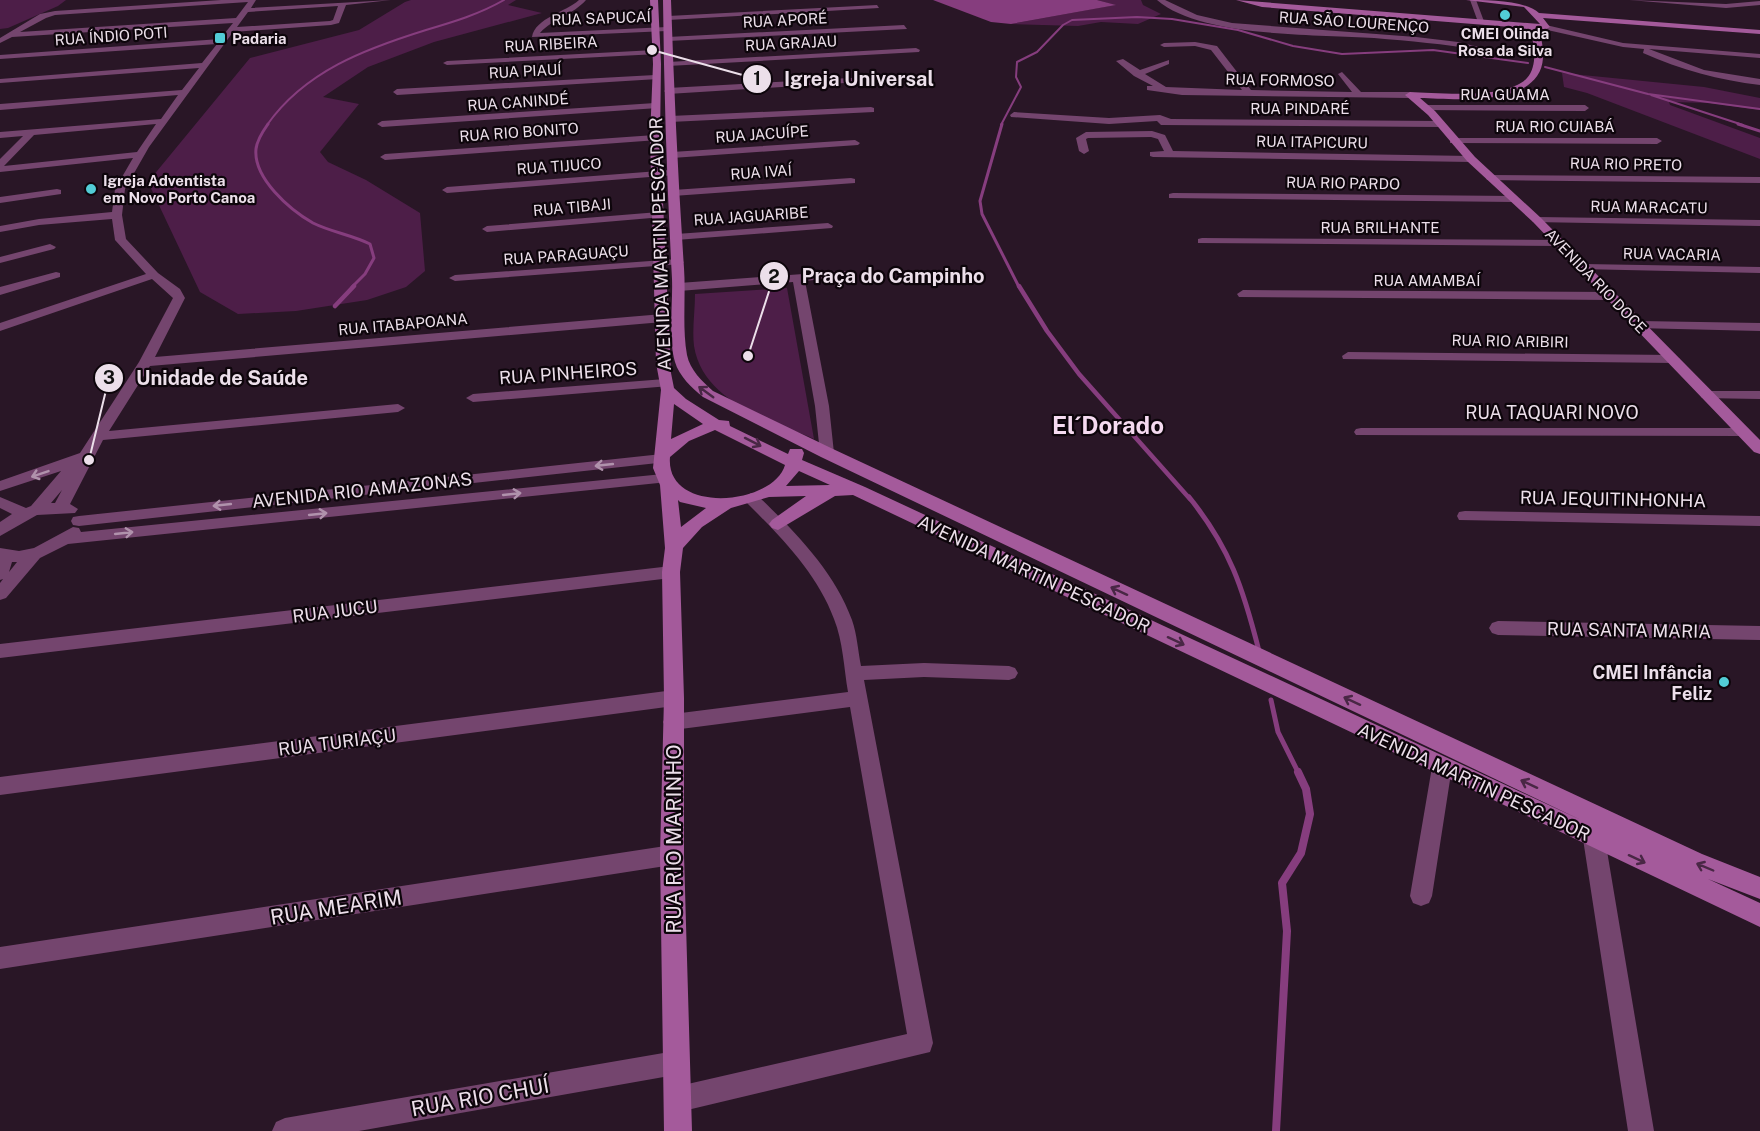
<svg xmlns="http://www.w3.org/2000/svg" width="1760" height="1131" viewBox="0 0 1760 1131" font-family="'Public Sans',sans-serif">
	<rect width="100%" height="100%" fill="#291626"/>
	<path fill="#4d1e48" d="M0,0H66L58,6L8,28L0,29Z
		M411,0H516L508,5L542,13L434,42L368,67L323,97L359,104L320,152L328,162L366,180L420,213L425,271L406,287L367,300L296,311L238,314L200,292L148,182L250,58L359,30L405,2Z
		M1097,0H1141L1143,5L1161,14L1138,24L1101,22L1078,26L1011,24L1115,5Z
		M1562,73L1704,87L1760,98V110L1710,103L1669,102L1670,105L1760,138V159L1587,93L1564,87Z
		M787,288L814,439C770,420 703,402 694,346C692,330 695,311 695,294Z"/>
	<path fill="#863d7e" d="M933,0H1097L1116,5L1011,24L991,22Z"/>
	<g fill="none" stroke-linecap="round" stroke-linejoin="round">
		<path stroke="#863d7e" stroke-width="2" d="M1545,67L1648,94L1760,109
			M1651,95L1743,125
			M267,125C305,71 365,49 426,30C453,22 480,14 504,0
			M1001,125L1021,87L1016,77L1017,62L1037,52L1063,25L1072,20L1137,17L1172,19L1238,30L1293,46L1342,54L1433,50L1528,63"/>
		<path stroke="#863d7e" stroke-width="3" d="M268,124C263,131 257,140 256,149C253,178 290,210 313,223C331,232 352,235 370,244L374,258L365,274L352,287
			M1002,124L980,201L982,214L1019,287
			M1738,124L1760,131"/>
		<path stroke="#863d7e" stroke-width="4.5" d="M1019,286L1047,331L1079,374L1190,499
			M335,306L354,286"/>
		<path stroke="#863d7e" stroke-width="5" d="M1189,497C1230,548 1243,588 1259,651
			M1271,700L1278,732L1299,774"/>
		<path stroke="#863d7e" stroke-width="8" d="M1276,1131L1287,931L1282,883L1301,853L1310,814L1306,789L1298,772"/>
		<path fill="#74456e" fill-rule="evenodd" d="M221,0H256L251,8L391,0L346,5L339,23L331,25L233,32L149,147L125,189L122,215L126,239L158,273L180,289L185,298L155,357L663,314L669,318L663,322L150,366L109,431L398,404L405,408L398,412L103,440L70,504L78,509L75,513L37,515L0,536V522L12,514L0,508V497L26,508L31,506L61,471L0,491V481L80,453L139,362L173,298L152,279L0,331V323L146,274L115,240L112,219L39,225L0,232V226L39,219L112,212L115,189L133,158L0,172V159L23,136L0,138V132L161,119L178,95L0,110V104L182,90L199,68L0,83V79L202,63L217,44L0,59V55L220,39L233,23L12,37L0,43V38L40,14L55,11ZM248,2L236,18L20,32L46,18L55,15ZM338,6L333,20L330,21L237,27L248,12ZM156,124L137,152L4,166L34,135ZM62,490L55,503H51Z
			M579,0H586C573,15 553,18 540,33L667,27L671,29L667,31L532,37C535,18 566,12 579,0Z
			M1157,0H1165L1197,15L1232,23L1416,37L1458,42L1483,48L1479,50C1444,44 1410,41 1374,38C1316,34 1201,38 1157,0Z
			M1470,0H1476L1485,24L1478,22Z
			M1629,0L1726,4L1760,1V5L1726,8Z
			M877,5L879,8L668,20L664,18L668,16Z
			M904,25L907,29L668,41L664,39L668,37Z
			M1546,25L1623,43L1760,54V58L1649,49L1704,70L1760,79V85C1719,80 1681,70 1643,53L1644,49L1623,47L1543,29Z
			M1195,42L1217,46L1251,90L1352,92L1338,74L1342,72L1361,92H1410L1414,95L1410,98L1182,95L1147,90V86H1153L1134,76L1116,61L1123,59L1140,70L1169,60V64L1145,74L1166,87L1242,90L1211,50L1195,46L1164,47L1160,45L1164,43Z
			M916,48L920,50L919,52L668,66L664,64L668,62Z
			M655,50L659,52L658,54L447,65L443,63L447,61Z
			M655,75L659,77L658,79L397,95L393,92L397,89Z
			M905,75L909,77L908,79L668,94L664,91L668,88Z
			M655,103L659,106L658,108L382,127L377,124L382,121Z
			M1425,105H1585L1589,108L1585,111L1422,110L1421,108Z
			M871,107L874,108V112L670,122L666,119L670,116Z
			M1014,112L1109,118L1160,115L1171,119L1439,121L1444,124L1439,127L1161,125L1157,121L1109,124L1011,117L1010,115Z
			M1152,131L1165,135L1173,151L1471,156L1476,159L1471,162L1153,157L1150,156V152L1164,151L1158,139L1151,137L1088,138L1086,139L1089,151L1084,154L1079,151L1076,138L1086,132Z
			M655,135L658,136V140L385,160L380,157L385,154Z
			M1453,138H1657L1662,141L1657,144L1450,143V139Z
			M855,140L860,143L858,145L672,158L667,155L672,152Z
			M672,170L677,173L675,175L447,193L442,190L447,187Z
			M1491,175L1760,177V183L1487,180L1486,178Z
			M851,178L855,179V183L673,196L668,193L673,190Z
			M57,189L61,190V194L0,203V197Z
			M1173,193L1513,196L1518,199L1513,202L1169,198V194Z
			M659,212L663,213V217L487,232L482,229L487,226Z
			M1537,217L1760,220V226L1533,222L1532,220Z
			M828,223L833,226L832,228L676,240L671,237L676,234Z
			M1202,238L1559,240L1565,243L1559,246L1198,243V239Z
			M50,244L56,247L54,249L0,263V257Z
			M678,259L684,262L682,264L455,281L449,278L455,275Z
			M1584,264L1760,267V273L1580,269V265Z
			M844,271L848,272V276L805,281L829,406L834,453L827,458L820,453L815,406L793,282L679,291L673,287L679,283Z
			M56,272L60,273V277L0,295V287Z
			M1243,290L1611,292L1617,296L1611,300L1239,297L1237,294Z
			M1640,321L1760,323V331L1636,328L1634,325Z
			M1348,352L1673,355L1680,359L1673,363L1343,359L1342,356Z
			M665,379L670,380L672,383L670,386L473,402L466,398L473,394Z
			M1707,391H1760V399L1702,398L1700,395L1702,392Z
			M1361,428H1743L1750,432L1743,436L1356,435L1354,432L1356,429Z
			M662,454L669,459L667,462L79,526L73,525L71,521L73,517L79,516Z
			M663,474L671,479L668,482L68,544L40,558L6,598L0,600V583L3,579L0,580V548L19,551L34,548L73,527L79,528L81,532ZM12,562H17L9,572Z
			M751,493L756,494C793,530 834,570 852,620C857,634 858,651 861,666L924,663L1009,666L1015,668L1018,673L1015,678L1009,680L924,677L864,680L933,1043L930,1052L679,1112L670,1108L666,1099L670,1090L679,1086L907,1034L850,707L673,730L666,728L663,722L666,716L673,714L848,692C844,669 843,641 834,619C817,573 780,536 746,502L743,498Z
			M1465,511L1760,516V526L1459,520L1457,516L1459,512Z
			M671,566L677,568L679,572L677,576L671,578L0,658V644Z
			M1498,621L1760,626V640L1498,635L1492,633L1489,628L1492,623Z
			M674,690L681,693L683,698L681,703L674,706L0,795V777Z
			M1442,759L1449,761L1452,767L1432,896L1429,903L1421,906L1413,903L1410,896L1432,767L1435,761Z
			M1594,829L1601,832L1605,839L1654,1131H1628L1583,839L1587,832Z
			M672,845L680,848L683,855L680,862L672,865L0,969V947Z
			M675,1051L684,1054L687,1063L684,1072L675,1075L359,1131H272L276,1122L285,1118Z"/>
		<path fill="#a45a9b" fill-rule="evenodd" d="M650,0H658L661,64L660,138L671,373L674,388L686,399L719,420L729,421L730,426L788,454L790,449H802L804,453L802,460L865,487L1581,820L821,457L703,397C692,388 679,376 675,362C668,338 673,304 672,279C667,186 664,93 663,0H671C674,90 678,179 684,268C686,296 682,327 687,355C690,370 702,381 713,391L833,449L1702,854L1760,877V899L1708,879L1760,903V927L853,495L835,496L778,530L772,528L769,524L772,520L806,496L769,497L731,508L702,527L683,548L680,572L684,698V855L692,1131H664L660,855L664,698L662,572L665,548L660,485L653,468L661,390L656,363L650,138L653,64ZM674,404L703,424L671,439ZM715,430L785,465C773,506 665,515 670,457L689,441ZM799,471L830,485L786,486ZM678,500L680,502L706,508L681,527Z
			M1236,0L1540,24L1524,7L1466,0C1488,0 1524,0 1539,13L1760,30V34L1543,18L1550,27L1546,29H1534C1543,35 1543,48 1543,58C1540,108 1455,99 1420,98L1435,111L1475,157L1541,218L1760,440V454L1754,452L1533,222L1467,161L1428,115L1405,95L1410,92C1437,93 1508,100 1527,78C1537,67 1535,47 1531,34L1523,28L1262,7Z"/>
	</g>
	<defs><path id="oneway-shaft" d="M-6 0H5M1.5-3L5.5 0L1.5 3" fill="none" stroke-width="1.6" stroke-linecap="round" stroke-linejoin="round" transform="scale(1.5)"/></defs>
	<g stroke="#492745">
		<use href="#oneway-shaft" transform="translate(706 392) rotate(-144)"/>
		<use href="#oneway-shaft" transform="translate(753 442) rotate(27)"/>
		<use href="#oneway-shaft" transform="translate(1119 591) rotate(-155)"/>
		<use href="#oneway-shaft" transform="translate(1176 641) rotate(25)"/>
		<use href="#oneway-shaft" transform="translate(1352 701) rotate(-155)"/>
		<use href="#oneway-shaft" transform="translate(1529 784) rotate(-155)"/>
		<use href="#oneway-shaft" transform="translate(1637 859) rotate(25)"/>
		<use href="#oneway-shaft" transform="translate(1705 867) rotate(-157)"/>
	</g>
	<g stroke="#b092ac">
		<use href="#oneway-shaft" transform="translate(604 465) rotate(174)"/>
		<use href="#oneway-shaft" transform="translate(40 474) rotate(161)"/>
		<use href="#oneway-shaft" transform="translate(512 494) rotate(-6)"/>
		<use href="#oneway-shaft" transform="translate(222 505) rotate(174)"/>
		<use href="#oneway-shaft" transform="translate(318 514) rotate(-6)"/>
		<use href="#oneway-shaft" transform="translate(124 533) rotate(-6)"/>
	</g>
	<g fill="#52ccd6" stroke="#0d050b" stroke-width="2">
		<circle cx="1505" cy="15" r="6"/>
		<rect x="214" y="32" width="12" height="12" rx="3"/>
		<circle cx="91" cy="189" r="6"/>
		<circle cx="1724" cy="682" r="6"/>
	</g>
	<g text-anchor="middle" dominant-baseline="central" stroke-width="4.5" stroke-linejoin="round" paint-order="stroke">
		<g font-size="15" fill="#ecdfea" stroke="#0d050b">
			<text transform="translate(601 18) rotate(-2)">RUA SAPUCAÍ</text>
			<text transform="translate(785 20) rotate(-3)">RUA APORÉ</text>
			<text transform="translate(1354 22) rotate(4)">RUA SÃO LOURENÇO</text>
			<text transform="translate(111 36) rotate(-4)">RUA ÍNDIO POTI</text>
			<text transform="translate(791 43) rotate(-3)">RUA GRAJAU</text>
			<text transform="translate(551 44) rotate(-3)">RUA RIBEIRA</text>
			<text transform="translate(525 71) rotate(-3)">RUA PIAUÍ</text>
			<text transform="translate(1280 80) rotate(1)">RUA FORMOSO</text>
			<text x="1505" y="94">RUA GUAMA</text>
			<text transform="translate(518 102) rotate(-4)">RUA CANINDÉ</text>
			<text x="1300" y="108">RUA PINDARÉ</text>
			<text x="1555" y="126">RUA RIO CUIABÁ</text>
			<text transform="translate(519 132) rotate(-4)">RUA RIO BONITO</text>
			<text transform="translate(762 134) rotate(-4)">RUA JACUÍPE</text>
			<text transform="translate(1312 142) rotate(1)">RUA ITAPICURU</text>
			<text transform="translate(1626 164) rotate(1)">RUA RIO PRETO</text>
			<text transform="translate(559 166) rotate(-4)">RUA TIJUCO</text>
			<text transform="translate(761 172) rotate(-4)">RUA IVAÍ</text>
			<text transform="translate(1343 183) rotate(1)">RUA RIO PARDO</text>
			<text transform="translate(572 207) rotate(-5)">RUA TIBAJI</text>
			<text transform="translate(1649 207) rotate(1)">RUA MARACATU</text>
			<text transform="translate(751 216) rotate(-4)">RUA JAGUARIBE</text>
			<text x="1380" y="227">RUA BRILHANTE</text>
			<text transform="translate(1672 254) rotate(1)">RUA VACARIA</text>
			<text transform="translate(566 255) rotate(-4)">RUA PARAGUAÇU</text>
			<text x="1427" y="280">RUA AMAMBAÍ</text>
			<text transform="translate(1596 281) rotate(46)">AVENIDA RIO DOCE</text>
			<text transform="translate(403 324) rotate(-5)">RUA ITABAPOANA</text>
			<text transform="translate(1510 341) rotate(1)">RUA RIO ARIBIRI</text>
		</g>
		<g font-size="15" font-weight="bold" fill="#ecdfea" stroke="#0d050b" text-anchor="start">
			<text x="1505" y="33" text-anchor="middle">CMEI Olinda<tspan x="1505" dy="17">Rosa da Silva</tspan></text>
			<text x="232" y="38">Padaria</text>
			<text x="103" y="180">Igreja Adventista<tspan x="103" dy="17">em Novo Porto Canoa</tspan></text>
		</g>
		<g font-size="18" fill="#ecdfea" stroke="#0d050b">
			<text transform="translate(660 244) rotate(-92)">AVENIDA MARTIN PESCADOR</text>
			<text transform="translate(568 373) rotate(-4)">RUA PINHEIROS</text>
			<text x="1552" y="412">RUA TAQUARI NOVO</text>
			<text transform="translate(362 490) rotate(-6)">AVENIDA RIO AMAZONAS</text>
			<text transform="translate(1613 499) rotate(1)">RUA JEQUITINHONHA</text>
			<text transform="translate(1034 574) rotate(25)">AVENIDA MARTIN PESCADOR</text>
			<text transform="translate(335 611) rotate(-7)">RUA JUCU</text>
			<text transform="translate(1629 630) rotate(1)">RUA SANTA MARIA</text>
			<text transform="translate(337 742) rotate(-7)">RUA TURIAÇU</text>
			<text transform="translate(1474 782) rotate(25)">AVENIDA MARTIN PESCADOR</text>
		</g>
		<g font-size="18" font-weight="bold" fill="#ecdfea" stroke="#0d050b" text-anchor="end">
			<text x="1712" y="672">CMEI Infância<tspan x="1712" dy="21">Feliz</tspan></text>
		</g>
		<g font-size="21" fill="#ecdfea" stroke="#0d050b">
			<text transform="translate(673 839) rotate(-90)">RUA RIO MARINHO</text>
			<text transform="translate(336 907) rotate(-9)">RUA MEARIM</text>
			<text transform="translate(480 1097) rotate(-10)">RUA RIO CHUÍ</text>
		</g>
		<g font-size="24" font-weight="bold" fill="#f5daf0" stroke="#0d050b">
			<text x="1108" y="425">El´Dorado</text>
		</g>
	</g>
	<path fill="none" stroke="#ecdfea" stroke-width="2" d="M652 50L757 79M748 356L774 276M89 460L109 378"/>
	<g fill="#ecdfea" stroke="#0d050b" stroke-width="2">
		<circle cx="652" cy="50" r="6"/>
		<circle cx="748" cy="356" r="6"/>
		<circle cx="89" cy="460" r="6"/>
		<circle cx="757" cy="79" r="15"/>
		<circle cx="774" cy="276" r="15"/>
		<circle cx="109" cy="378" r="15"/>
	</g>
	<g font-size="18" text-anchor="middle" font-weight="bold" fill="#111">
		<text x="757" y="85">1</text>
		<text x="774" y="283">2</text>
		<text x="109" y="384">3</text>
	</g>
	<g font-size="20" text-anchor="middle" font-weight="bold" fill="#ecdfea" stroke="#0d050b" stroke-width="4.5" stroke-linejoin="round" paint-order="stroke">
		<text x="859" y="86">Igreja Universal</text>
		<text x="893" y="283">Praça do Campinho</text>
		<text x="222" y="385">Unidade de Saúde</text>
	</g>
</svg>
